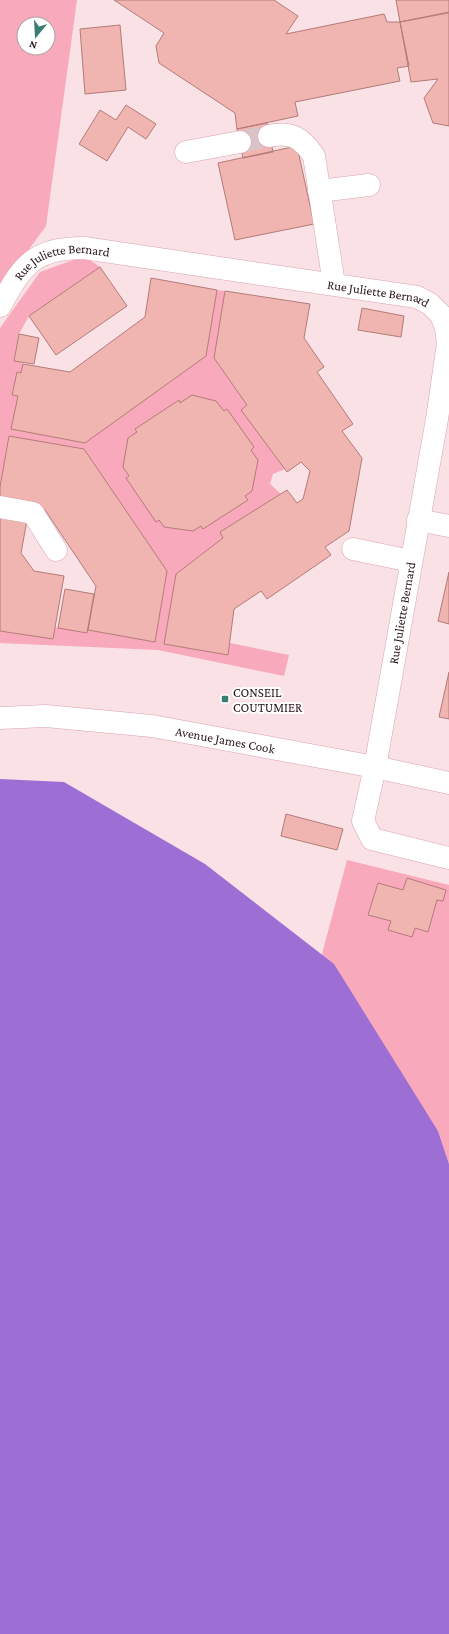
<svg xmlns="http://www.w3.org/2000/svg" width="449" height="1634" viewBox="0 0 449 1634" font-family="'Crimson Pro',serif">
	<rect width="100%" height="100%" fill="#f9e1e6"/>
	<path fill="#f9a9bc" fill-rule="evenodd" d="M0,0H77L46,226L0,289ZM24,24H48V48H24Z
		M84,256L100,267L29,316L19,334L14,360L23,362L21,373L17,372L12,394L18,396L12,429L84,443L206,356L217,290L225,291L214,358L247,405L241,410L285,469L273,474L270,484L281,494L220,532L223,538L176,574L164,643L228,655L230,643L289,655L284,676L158,650L0,643V631L53,639L55,627L86,633L88,630L155,642L167,571L84,449L9,436L0,487V328L40,272Z
		M347,860L449,885V1164L438,1131L322,954Z"/>
	<path fill="#9d6fd4" d="M0,779L64,782L205,864L334,964L438,1131L449,1164V1634H0Z"/>
	<path fill="#f1b5b1" stroke="#b37b77" d="M114,0H274L298,16L286,34L384,14L387,22H400L409,66L397,68L400,81L295,102L298,116L237,129L235,113L159,63L156,46L164,33Z
		M396,0H449V12L400,22Z
		M448,13H449V126L433,123L424,98L438,79L411,82L400,22Z
		M120,25L126,90L85,94L80,29Z
		M126,105L156,124L146,139L128,127L107,161L79,144L100,110L116,120Z
		M267,123L273,152L243,158L237,129Z
		M297,146L314,224L235,240L218,163Z
		M100,267L127,306L56,355L29,316Z
		M151,278L217,290L206,356L85,443L11,429L18,396L12,395L17,372L21,373L23,364L70,372L145,317Z
		M225,291L310,304L304,338L324,367L317,372L353,424L342,431L362,458L349,531L325,547L331,555L267,599L261,591L234,609L228,655L164,644L176,574L223,538L220,532L287,490L297,503L303,499L310,471L301,462L287,472L241,410L247,405L214,358Z
		M362,308L404,316L401,337L358,330Z
		M19,334L39,338L34,364L14,361Z
		M192,395L216,401L224,411L227,409L254,447L251,450L258,460L252,491L245,496L248,500L203,529L201,526L193,531L164,527L159,520L156,522L126,478L129,476L123,467L128,438L137,432L135,429L179,400L180,403Z
		M9,436L84,449L167,571L155,642L88,630L96,586L45,510L0,502V487Z
		M0,515L27,520L21,553L34,571L64,576L53,639L0,631Z
		M449,572V624L438,621Z
		M65,589L94,594L87,633L58,628Z
		M449,672V719L439,717Z
		M286,814L343,829L337,850L281,836Z
		M407,878L446,890L443,901L437,900L428,932L415,928L412,937L388,930L391,921L368,915L378,883L403,890Z"/>
	<g fill="none" stroke-linecap="round" stroke-linejoin="round">
		<path stroke="#dac2c7" stroke-width="22" stroke-dasharray="22 11" stroke-linecap="butt" d="M240,142L269,136"/>
		<defs>
			<g id="minor">
				<path d="M269,136C291,131 302,138 314,156L334,284"/>
				<path d="M186,152L240,142"/>
				<path d="M319,191L369,185"/>
				<path id="s1" d="M0,306C23,265 33,248 84,248L417,297L430,304L441,315L446,328L448,343L437,419L375,767L363,821L372,839L449,858"/>
				<path d="M0,507L33,513L56,550"/>
				<path d="M418,520L449,526"/>
				<path d="M353,549L411,561"/>
			</g>
			<g id="major">
				<path id="s2" d="M0,718L46,716L152,726L375,767L449,783"/>
			</g>
		</defs>
		<use href="#minor" stroke="#dba2af" stroke-width="23"/>
		<use href="#major" stroke="#dba2af" stroke-width="23"/>
		<use href="#minor" stroke="#fff" stroke-width="22"/>
		<use href="#major" stroke="#fff" stroke-width="22"/>
	</g>
	<rect fill="#387e74" stroke="#fff" stroke-width="1.5" x="221" y="695" width="8" height="8" rx="2"/>
	<g text-anchor="middle" dominant-baseline="central" stroke-width="4" stroke-linejoin="round" paint-order="stroke">
		<g font-size="13" fill="#291419" stroke="#fff">
			<text stroke="none"><textPath href="#s1" startOffset="84">Rue Juliette Bernard</textPath></text>
			<text stroke="none"><textPath href="#s1" startOffset="408">Rue Juliette Bernard</textPath></text>
			<text transform="translate(402 613) rotate(-80)">Rue Juliette Bernard</text>
			<text stroke="none"><textPath href="#s2" startOffset="227">Avenue James Cook</textPath></text>
		</g>
		<g font-size="13" fill="#291419" stroke="#fff" text-anchor="start">
			<text x="233" y="692">CONSEIL<tspan x="233" dy="15">COUTUMIER</tspan></text>
		</g>
	</g>
	<g transform="translate(36 36) rotate(198)"><circle r="19" fill="#ffffff" stroke="#a9a1a3"/>
	<path d="M0-3L7 15L0 10L-7 15Z" fill="#387e74"/>
	<text y="-6" font-size="11" font-weight="bold" text-anchor="middle" fill="#291419">N</text>
	</g>
</svg>
